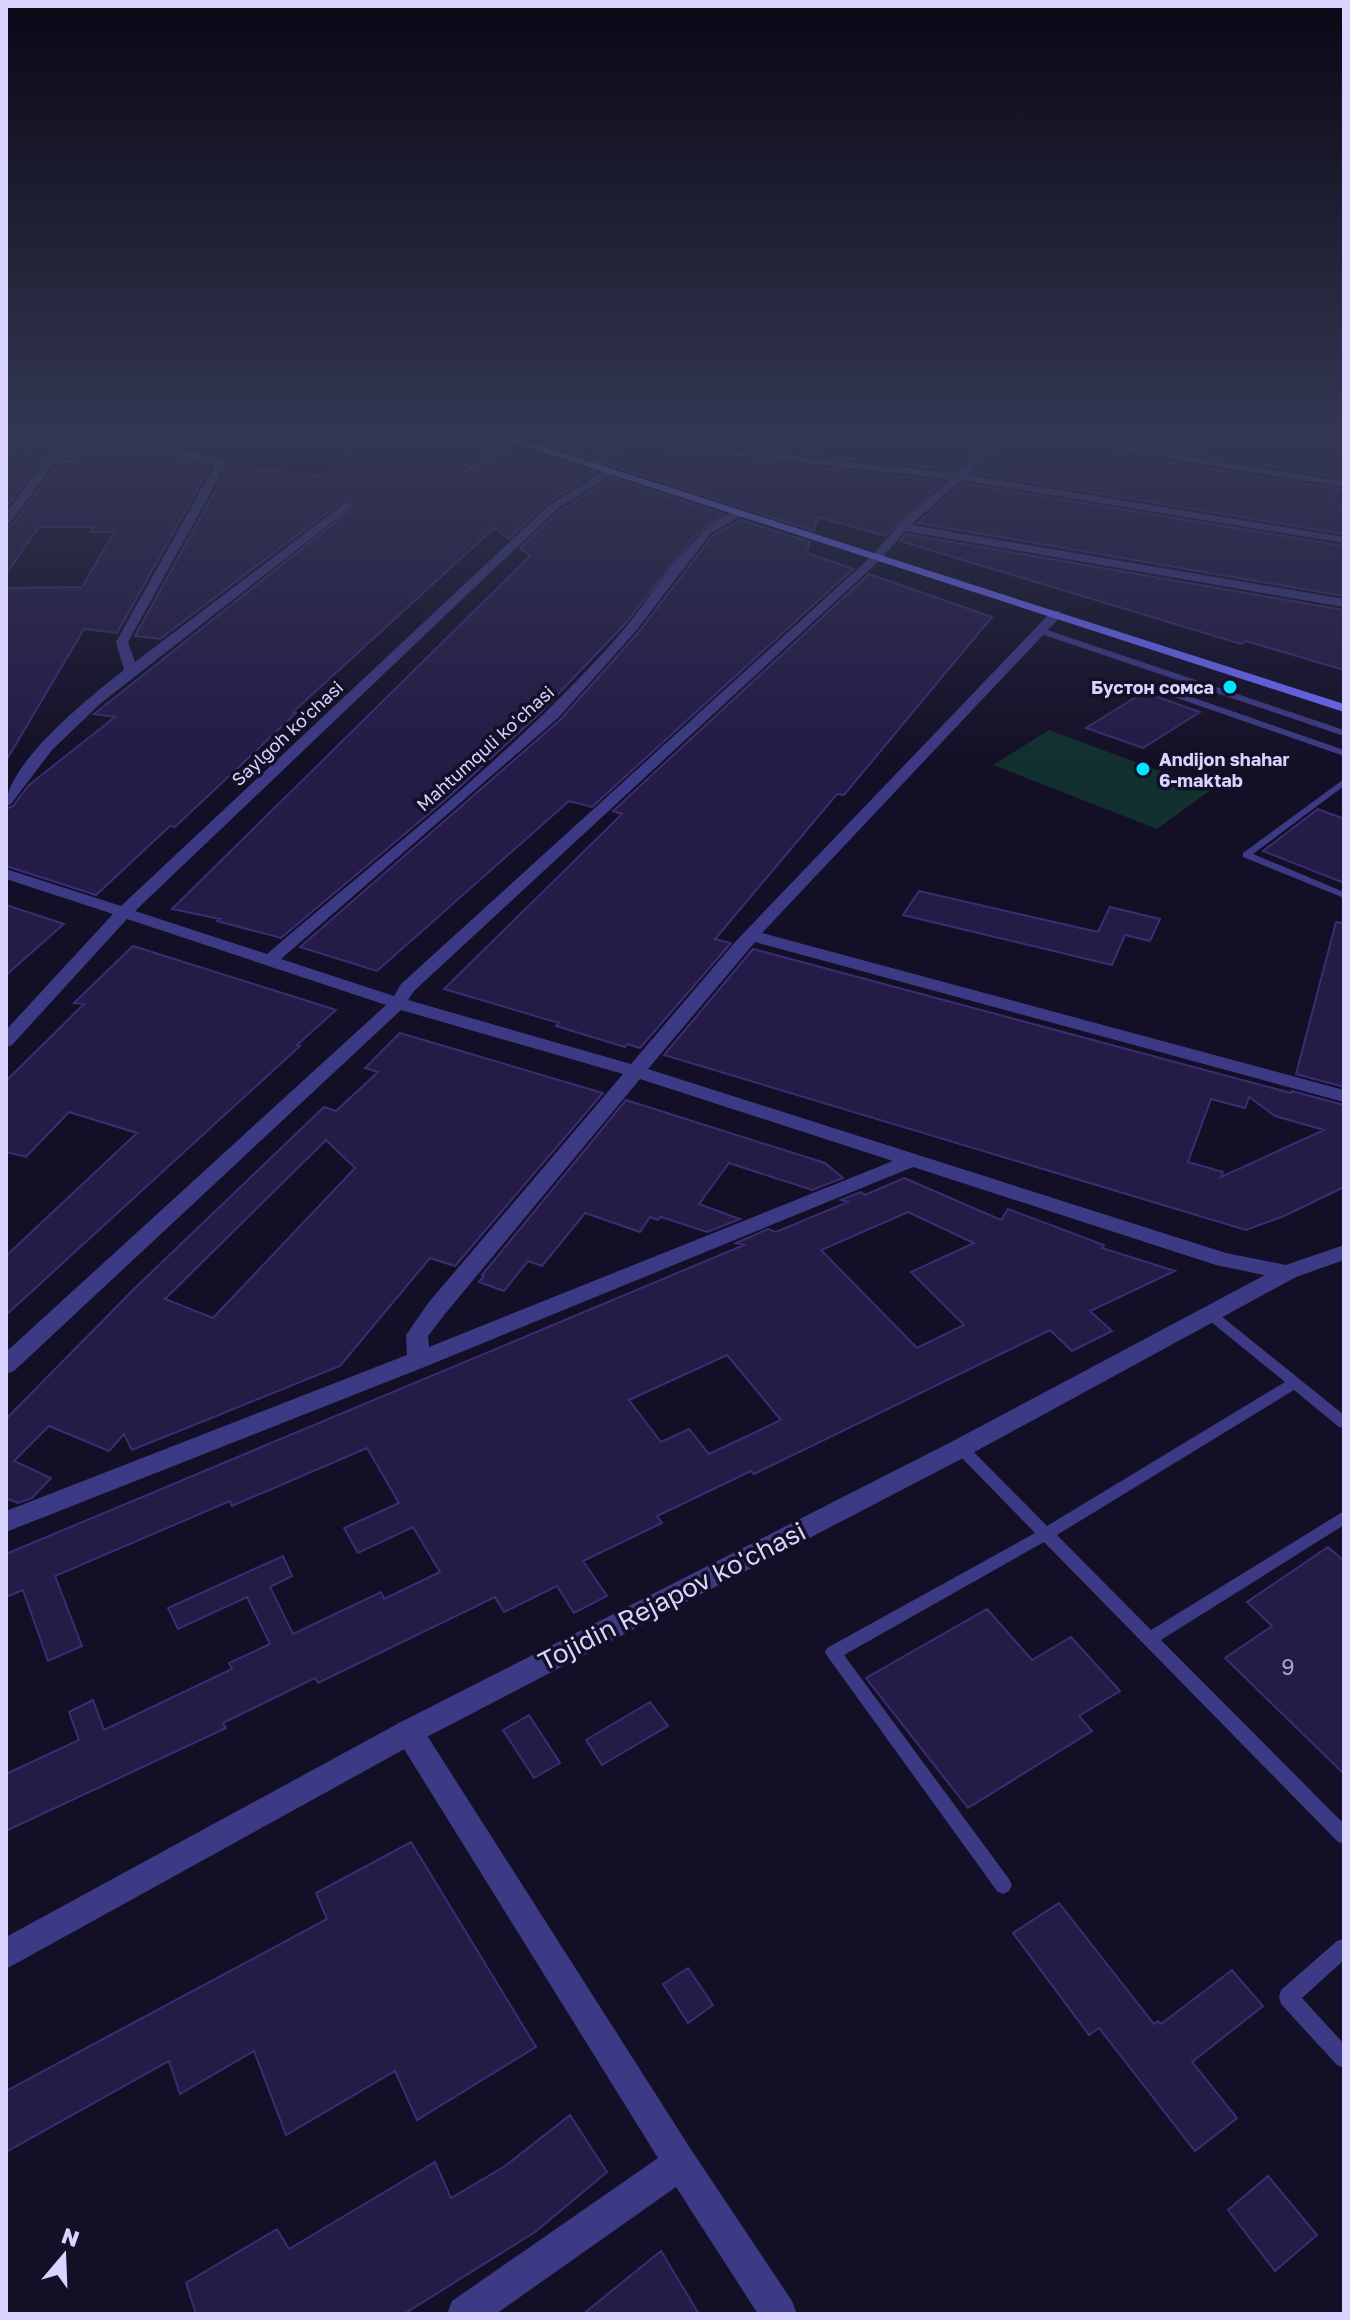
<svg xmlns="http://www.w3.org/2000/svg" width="1350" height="2320" viewBox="0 0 1350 2320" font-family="'Golos Text',sans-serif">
	<rect width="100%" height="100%" fill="#130f26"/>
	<path fill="#12302f" d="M177,438H401L362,462L288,461L168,444Z
		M1049,730L1211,790L1157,829L993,765Z"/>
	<path fill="#241b47" stroke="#3b2d73" stroke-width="2" fill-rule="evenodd" d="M40,438H58L6,508V455H25Z
		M76,438H137L135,441H167L165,445L69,449Z
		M362,438H459L496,448L456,471L454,476L461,478L508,452L539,460L547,457L596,472L547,503L509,539L495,528L480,541L293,712L296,713L175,827L170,826L96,895L6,866V809L13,806L29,785L115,717L94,714L357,505L355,502L343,501L160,639L135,636L229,466L324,476Z
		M570,438H614L591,459L564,450L570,448Z
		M653,438L736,441L739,438H991L956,470Z
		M1011,438L1339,489L1332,503L1344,505V534L975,473Z
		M1091,438L1191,447L1192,438L1344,440V478Z
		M625,447L943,481L885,536L818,517L814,531L607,464Z
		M165,459L210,467L117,633L84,629L6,761V588L82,587L114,532H90L93,527H39L6,574V527L12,525L60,461Z
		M613,478L723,514L694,537L624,625L540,713L451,795L281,938L217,921L220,919L172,909L530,556L520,548L559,511Z
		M962,483L1344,546V596L918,523Z
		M741,520L810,542L807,553L853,569L592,807L569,801L377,971L300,947L561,719L637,634L713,535Z
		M906,534L1344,610V670L1246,641L1241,644L900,541Z
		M869,574L992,617L844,795L837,794L715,939L731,943L640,1048L627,1044L625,1047L556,1026L559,1023L444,989L622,814L613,811Z
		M1144,692L1200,712L1143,748L1086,728Z
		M1318,809L1344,819V883L1263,851Z
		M919,891L1098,932L1110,907L1160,919L1150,941L1125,935L1112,965L903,915Z
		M6,905L64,924L6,975Z
		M1336,922L1344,923V1087L1296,1074Z
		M133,946L336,1010L297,1045L300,1046L6,1315V1256L137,1133L69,1112L26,1157L6,1152V1081L84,1004L74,1003Z
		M753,949L1291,1093L1292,1091L1344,1105V1187L1284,1216L1246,1230L664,1055ZM1249,1097L1275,1116L1324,1130L1221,1177L1223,1172L1188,1162L1211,1099L1245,1108Z
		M400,1033L603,1093L455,1266L430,1258L340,1366L132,1450L124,1434L109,1451L49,1426L14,1461L51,1478L32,1498L18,1503L6,1498V1419L135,1288L324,1107L336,1111L378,1072L365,1068ZM326,1140L355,1168L213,1318L165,1299Z
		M626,1100L825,1163L843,1178L812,1190L729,1163L699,1204L740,1219L707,1232L661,1217L658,1220L650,1217L640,1232L585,1213L542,1266L528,1261L504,1291L479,1282L484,1276L482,1275Z
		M904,1178L1001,1220L1008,1209L1104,1245L1102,1248L1175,1271L1090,1311L1112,1331L1072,1351L1050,1330L754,1474L751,1471L657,1516L662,1523L583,1561L607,1596L574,1613L557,1586L504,1612L495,1597L318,1683L315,1678L223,1723L226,1728L6,1831V1774L79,1740L69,1712L93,1700L104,1730L232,1669L229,1663L270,1644L247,1597L178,1629L168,1608L283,1556L292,1576L270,1587L293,1634L381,1592L384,1599L440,1572L413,1527L358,1553L344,1528L399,1503L367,1448L232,1506L230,1501L55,1576L82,1646L48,1661L23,1590L6,1597V1554L744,1245L736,1243L768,1229L776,1232L848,1202L841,1200L861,1192L865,1195ZM908,1212L974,1243L911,1272L964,1325L917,1348L821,1250ZM727,1355L781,1420L709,1454L689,1429L661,1442L629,1400Z
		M1328,1547L1344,1561V1774L1225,1658L1272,1626L1247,1602Z
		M987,1609L1032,1660L1071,1637L1120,1691L1079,1716L1092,1731L968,1808L866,1678Z
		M650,1702L668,1726L602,1765L586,1740Z
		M529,1715L560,1763L534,1778L503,1730Z
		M411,1842L536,2047L417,2120L395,2071L286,2135L254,2051L180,2094L169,2061L6,2152V2091L327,1919L316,1893Z
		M1059,1903L1154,2024L1158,2021L1161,2024L1232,1970L1263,2006L1192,2062L1237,2118L1195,2151L1099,2028L1089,2035L1013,1933Z
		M688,1968L713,2005L688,2023L663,1984Z
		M570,2115L607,2172L535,2232L404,2314H196L186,2283L277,2229L289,2249L435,2162L451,2198L505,2166Z
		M1268,2176L1317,2235L1275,2271L1228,2210Z
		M661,2251L699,2314H583Z"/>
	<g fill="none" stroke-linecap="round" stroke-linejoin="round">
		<path fill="#3d3a85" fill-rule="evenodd" d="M516,440L518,443L462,475L457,474Z
			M6,444L15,447L16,448L13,450L6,448Z
			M1038,629H1044L1344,730V736L1038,633Z
			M1151,685H1157L1344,750V756L1151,689Z
			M1344,779V786L1253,854L1344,892V898L1243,857V853Z
			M1210,1309L1215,1311L1344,1415V1428L1339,1427L1294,1390L1057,1535L1151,1630L1344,1511V1525L1161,1640L1344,1824V1844L1338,1842L1044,1542L844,1655L1009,1879L1012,1885L1009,1891L1003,1894L997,1891L825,1653L827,1648L1035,1533L956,1452L954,1448L956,1444L961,1442L966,1444L1047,1526L1285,1382L1205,1317L1203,1314L1205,1311Z
			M1344,1939V1960L1302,1998L1344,2044V2068L1337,2065L1281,2004L1279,1997L1281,1990L1337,1941Z"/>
		<path fill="#3d3a85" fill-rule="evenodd" d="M62,438H73L63,452C106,450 191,439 226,464L128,642L135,662L345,503L354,505L101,703L52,750L11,804L6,806C6,763 91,696 124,670L116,642L215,465L165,456L58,458L10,523L6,524V513Z
			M619,438L957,473L996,438H1008L968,475L1344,537V543L961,480L911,525L1344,599V607L905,531L881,559L414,991L408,1000L631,1064L736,941L1052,611H1060V617L762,933L1344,1090V1102L755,942L648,1069L1226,1253L1296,1267L1299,1272L1296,1277L1288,1280L1216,1265L913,1167L427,1366L6,1532V1511L407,1355L406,1335L429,1302L623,1074L401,1010L14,1371L6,1374V1352L386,1005L127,919L12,1045L6,1047V1030L113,914L6,879V869L121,906L549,505L607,469H615V473L557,509L135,911L267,954C389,849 520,750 626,627C649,600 706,508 743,511V515L711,533L635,632L559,717L281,959L394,996L401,984L873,555L898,525L950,479L624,444L598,468H590V464ZM640,1079L893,1161L429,1347L428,1336L445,1314Z
			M1041,438H1069L1344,481V487Z
			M409,1719L419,1723L692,2151L792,2301L797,2314H758L676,2187L496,2314H447L452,2301L658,2158L399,1741L395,1732L399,1723Z"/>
		<path fill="#3d3a85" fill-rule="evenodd" d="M1344,1245V1260L1296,1277L969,1455L419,1741L6,1969V1937L399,1723L953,1441L1280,1267Z"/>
		<path fill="#6f6bff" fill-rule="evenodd" d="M499,438H516L1344,704V712Z"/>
	</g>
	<linearGradient id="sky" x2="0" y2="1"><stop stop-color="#0a0815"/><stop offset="0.57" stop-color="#333752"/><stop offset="1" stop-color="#333752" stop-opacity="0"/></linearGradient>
	<rect width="1350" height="763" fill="url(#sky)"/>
	<g fill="#00e5ff" stroke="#130f26" stroke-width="3">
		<circle cx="1230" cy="687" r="8"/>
		<circle cx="1143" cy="769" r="8"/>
	</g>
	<g text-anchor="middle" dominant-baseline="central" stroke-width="7" stroke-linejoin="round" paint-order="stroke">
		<g font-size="18" font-weight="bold" fill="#d9d4ff" stroke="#130f26" text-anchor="end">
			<text x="1214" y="687">Бустон сомса</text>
			<text x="1159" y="759" text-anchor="start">Andijon shahar<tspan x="1159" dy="21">6-maktab</tspan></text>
		</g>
		<g font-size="18" fill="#d9d4ff" stroke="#130f26">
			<text transform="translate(287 733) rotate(-43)">Saylgoh ko'chasi</text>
			<text transform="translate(485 748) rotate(-42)">Mahtumquli ko'chasi</text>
		</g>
		<g font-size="22" fill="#aca6d1">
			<text x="1288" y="1666">9</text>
		</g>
		<g font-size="26" fill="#d9d4ff" stroke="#130f26">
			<text transform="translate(672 1596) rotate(-27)">Tojidin Rejapov ko'chasi</text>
		</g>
	</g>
	<rect width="1350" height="2320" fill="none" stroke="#d9d4ff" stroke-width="16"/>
	<g transform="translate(64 2256) rotate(19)" stroke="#130f26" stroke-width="6" paint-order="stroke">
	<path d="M0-6L14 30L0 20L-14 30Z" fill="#d9d4ff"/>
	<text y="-12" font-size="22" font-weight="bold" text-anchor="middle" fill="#d9d4ff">N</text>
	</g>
</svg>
